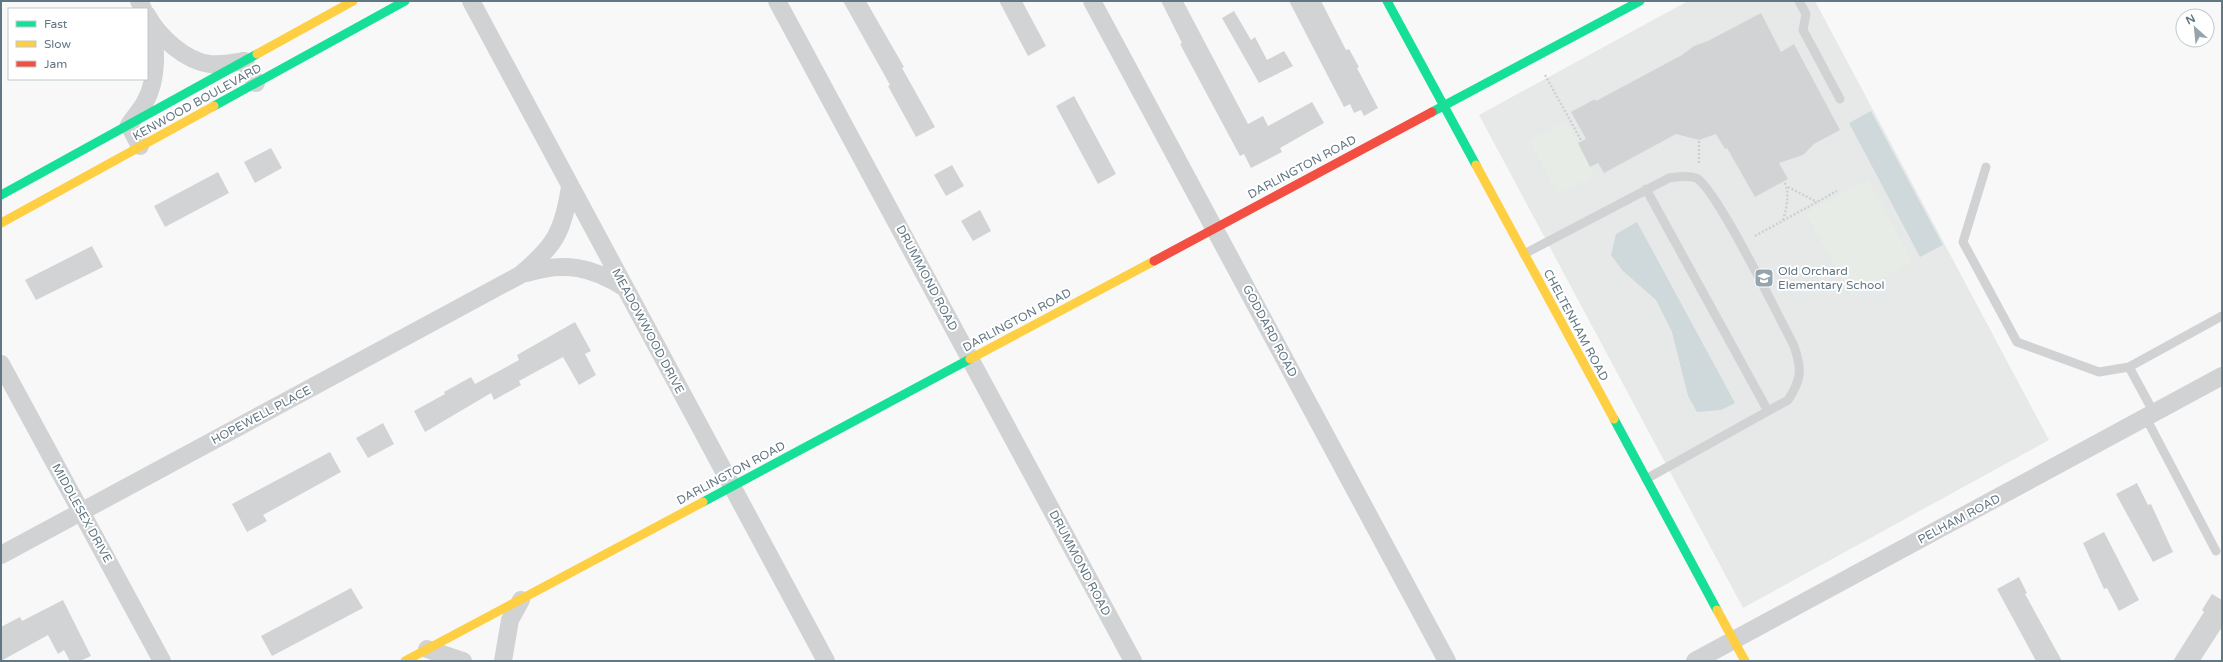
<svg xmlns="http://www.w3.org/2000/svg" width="2223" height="662" viewBox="0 0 2223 662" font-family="'Varela Round',sans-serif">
	<rect width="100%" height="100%" fill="#f8f8f8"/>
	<path fill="#e7e9e9" d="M1688,1H1815L2049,440L1743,608L1479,115Z"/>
	<path fill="#e8ece6" d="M1566,121L1594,175L1558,194L1530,141Z
		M1868,180L1912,262L1851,295L1806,213Z"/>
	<path fill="#cfd9db" d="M1871,111L1943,245L1920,257L1849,123Z
		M1637,222L1735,403L1721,410L1697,412L1688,396L1672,332L1656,300L1622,270L1611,255L1616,234Z"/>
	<path fill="#d2d3d4" d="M843,1H866L904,67L902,68L935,127L916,137L888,86L890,85Z
		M999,1H1022L1046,46L1028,56Z
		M1161,1H1183L1248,124L1263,116L1268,126L1312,102L1324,123L1280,148L1282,152L1251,168L1244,154L1240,156L1180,44L1182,43Z
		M1289,1H1321L1346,50L1349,49L1359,67L1357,68L1378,108L1364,116L1361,110L1354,113L1350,104L1344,107Z
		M1234,11L1251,40L1255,37L1267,60L1284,51L1293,66L1259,83L1222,18Z
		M1761,13L1781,52L1794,44L1840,130L1814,144L1803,155L1779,163L1788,179L1755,197L1727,148L1725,149L1716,134L1699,140L1676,134L1604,173L1598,163L1590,167L1578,143L1586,139L1571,112L1595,99L1596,101L1682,55L1694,46L1708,41Z
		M1074,96L1116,174L1098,184L1056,106Z
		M271,148L282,168L255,183L244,162Z
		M952,165L964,186L946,196L934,175Z
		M218,172L229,193L165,227L154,206Z
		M980,210L991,231L973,241L961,221Z
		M92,246L103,267L36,300L25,280Z
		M575,322L591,351L585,354L596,375L579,385L563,357L519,381L521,385L494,400L491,393L425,432L414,411L445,394L444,392L471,377L475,384L519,360L517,355Z
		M383,423L394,444L368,458L356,438Z
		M330,452L341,472L263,515L267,521L247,532L232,504Z
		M2137,483L2148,505L2151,504L2173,552L2153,562L2116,494Z
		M2104,532L2139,600L2119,611L2107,588L2104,589L2083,543Z
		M2019,577L2027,593L2025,594L2062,661H2036L1997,589Z
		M351,588L363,608L272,656L261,636Z
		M2212,594L2222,600V627L2200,661H2173L2204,612L2202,610Z
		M63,600L91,656L80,661H70L64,650L58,654L48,635L1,661V627L20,617L22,621Z"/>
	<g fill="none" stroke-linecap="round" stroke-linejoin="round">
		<path stroke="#cecfd0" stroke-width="2.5" stroke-dasharray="2 2" stroke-linecap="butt" d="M1545,75L1581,140
			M1699,163V140
			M1788,187L1817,202
			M1783,220C1787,207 1790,193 1784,181
			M1755,236L1837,191"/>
		<path stroke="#d1d2d3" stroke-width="9" d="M1799,1L1806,14L1803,30L1840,99
			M1986,167L1963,242L2017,342L2099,372L2129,367
			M1646,189L1768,411
			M1524,254L1669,178C1677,177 1687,175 1696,178C1715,186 1780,319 1794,346C1802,369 1802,379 1788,400L1646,479
			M2154,413L2129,367L2222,316
			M2146,418L2216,551"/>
		<path stroke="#d1d2d3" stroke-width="18" d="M139,1L143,9
			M471,1L826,661
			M777,1L1133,661
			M1092,1L1447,661
			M147,15C159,37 185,61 210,64C222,65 232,63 244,61L256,83
			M140,146L129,125C134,117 141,110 145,102C158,79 157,46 150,22
			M527,273C564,261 593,267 625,288
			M1,364L162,661
			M1,555L520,275C555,246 563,232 570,187
			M427,649L463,661
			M503,661L510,620L521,600
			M1695,661L2222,376"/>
		<path stroke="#16e098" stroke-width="9" d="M1387,1L1476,165
			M214,106L405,1
			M1432,112L1640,1
			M1,195L257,54
			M1614,419L1717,610
			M703,502L970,359"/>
		<path stroke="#ffcf43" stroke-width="9" d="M257,54L353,1
			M1476,165L1614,419
			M1,223L214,106
			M970,359L1154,261
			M1717,610L1745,661
			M405,661L703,502"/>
		<path stroke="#f24e42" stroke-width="9" d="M1154,261L1432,112"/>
	</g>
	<defs>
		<symbol id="school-square" viewBox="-11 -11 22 22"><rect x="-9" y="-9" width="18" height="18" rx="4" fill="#96a4ad" stroke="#fff"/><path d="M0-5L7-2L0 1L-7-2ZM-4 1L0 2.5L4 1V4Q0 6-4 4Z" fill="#fff"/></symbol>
	</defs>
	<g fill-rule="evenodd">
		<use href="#school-square" x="1753" y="267" width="22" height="22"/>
	</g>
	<g text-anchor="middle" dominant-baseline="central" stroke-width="4" stroke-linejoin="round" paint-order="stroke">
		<g font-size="12" fill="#627784" stroke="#fff">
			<text transform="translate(197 102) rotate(-29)">KENWOOD BOULEVARD</text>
			<text transform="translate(1302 167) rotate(-28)">DARLINGTON ROAD</text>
			<text transform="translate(927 278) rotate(62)">DRUMMOND ROAD</text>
			<text transform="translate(1017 320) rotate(-28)">DARLINGTON ROAD</text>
			<text transform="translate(1576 325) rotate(62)">CHELTENHAM ROAD</text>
			<text transform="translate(648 331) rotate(62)">MEADOWWOOD DRIVE</text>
			<text transform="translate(1270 331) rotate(62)">GODDARD ROAD</text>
			<text transform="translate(261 415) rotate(-28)">HOPEWELL PLACE</text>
			<text transform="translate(731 473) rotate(-28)">DARLINGTON ROAD</text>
			<text transform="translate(82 513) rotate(61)">MIDDLESEX DRIVE</text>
			<text transform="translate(1959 519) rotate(-28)">PELHAM ROAD</text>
			<text transform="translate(1080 563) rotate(62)">DRUMMOND ROAD</text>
		</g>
		<g font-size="12" fill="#627784" stroke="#fff" text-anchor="start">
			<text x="1778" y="271">Old Orchard<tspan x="1778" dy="14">Elementary School</tspan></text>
		</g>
	</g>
	<rect width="2223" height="662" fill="none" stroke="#627784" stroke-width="4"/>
	<rect x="8" y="8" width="140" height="72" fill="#ffffff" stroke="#c0c9ce"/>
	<rect x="16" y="21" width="20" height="6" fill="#16e098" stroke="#c0c9ce"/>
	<text x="44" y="28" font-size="12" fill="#627784">Fast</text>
	<rect x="16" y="41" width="20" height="6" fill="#ffcf43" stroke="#c0c9ce"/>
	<text x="44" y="48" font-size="12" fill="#627784">Slow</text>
	<rect x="16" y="61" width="20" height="6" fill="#f24e42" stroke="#c0c9ce"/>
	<text x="44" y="68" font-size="12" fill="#627784">Jam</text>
	<g transform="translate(2195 28) rotate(333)"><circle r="19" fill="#ffffff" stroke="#c0c9ce"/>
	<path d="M0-3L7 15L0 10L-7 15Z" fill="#96a4ad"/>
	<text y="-6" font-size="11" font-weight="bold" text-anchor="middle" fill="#627784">N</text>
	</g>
</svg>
